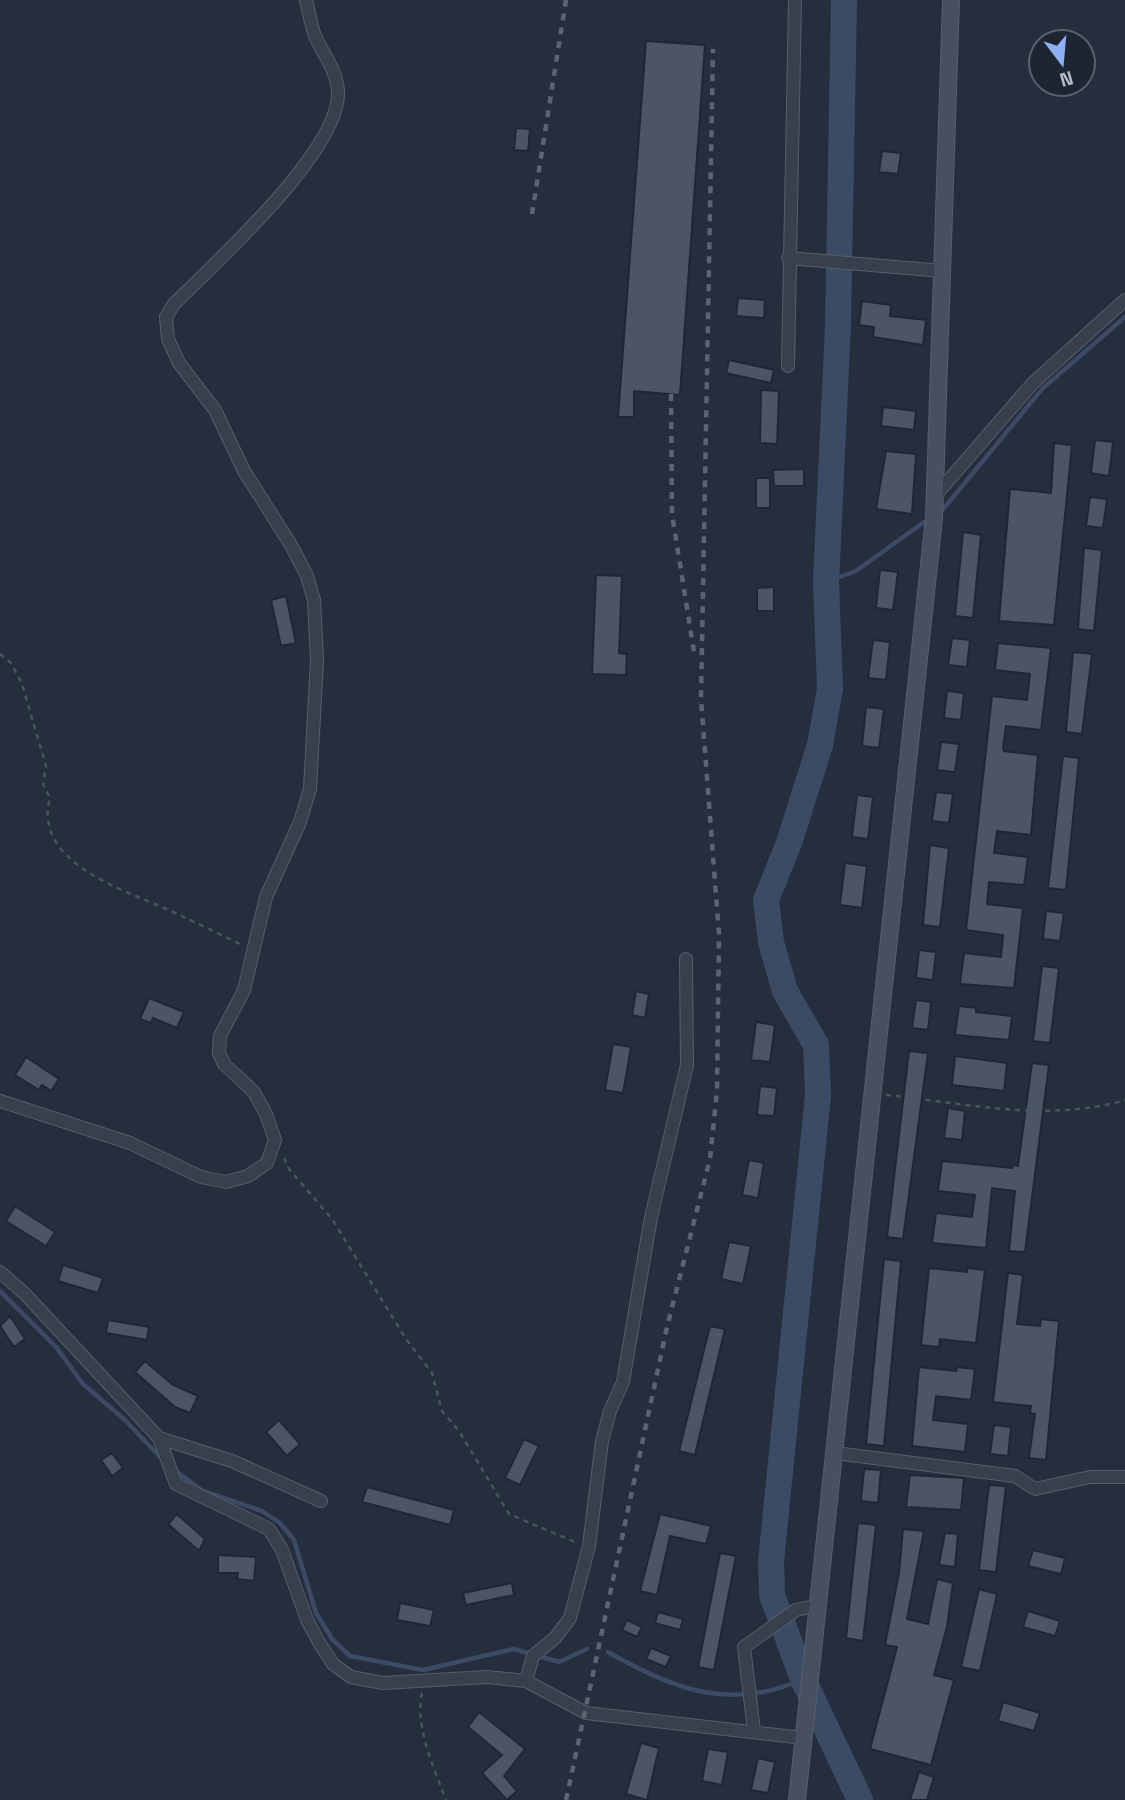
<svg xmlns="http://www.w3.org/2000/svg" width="1125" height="1800" viewBox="0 0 1125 1800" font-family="'Space Grotesk',sans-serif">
	<rect width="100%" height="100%" fill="#252e3d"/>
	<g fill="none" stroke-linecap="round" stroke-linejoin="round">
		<path stroke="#3b4b66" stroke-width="4.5" d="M940,513L1042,389L1125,317
			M826,582L856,571L924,522
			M0,1291L56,1347L83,1384L125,1420L162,1459
			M176,1471L203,1491L262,1511L280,1523L294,1540L316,1613L332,1639L350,1656L423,1670L514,1649L559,1662L587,1649
			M608,1652C672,1689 731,1712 803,1679"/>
		<path stroke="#3b4b66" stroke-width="26" d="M844,0L838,325L826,582L830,689L820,745L789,843L766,900L771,942L785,991L816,1045L818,1095L771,1561L772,1595L803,1679L860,1800"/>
	</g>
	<path fill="#4b5566" stroke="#202734" stroke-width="2" d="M646,41L705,45L680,395L634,391V417H618Z
		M516,128L530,129L528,151L514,150Z
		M882,151L901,153L898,174L879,172Z
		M738,298L765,300L764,318L736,316Z
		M862,301L891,305L890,316L926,320L923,345L873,337L874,327L859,325Z
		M729,360L774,370L771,383L726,373Z
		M761,390L779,391L777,444L760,443Z
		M883,407L916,411L914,430L881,426Z
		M1095,440L1113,442L1109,476L1091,473Z
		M1054,443L1072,445L1054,625L999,621L1010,489L1051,493Z
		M886,451L916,454L912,514L876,509Z
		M804,469V486H774L773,470Z
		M756,478H770V508H756Z
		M1090,497L1107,499L1103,528L1086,526Z
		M963,532L981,535L973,618L955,616Z
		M1084,548L1102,550L1094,631L1078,629Z
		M880,570L898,572L893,610L876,608Z
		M596,575L622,576L619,653L627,654L626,675L592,674Z
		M774,587V611H757V588Z
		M286,596L296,643L281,646L271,600Z
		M952,638L970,640L967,667L948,665Z
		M873,640L890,642L886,680L868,678Z
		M998,643L1051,648L1041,730L1006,726L1003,748L1004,751L1038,755L1031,835L997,831L994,853L1028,857L1024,885L989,882L987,904L1023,908L1014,988L960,984L964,953L1001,957L1003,935L966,930L992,696L1027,700L1030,674L995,670Z
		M1073,652L1092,654L1082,734L1066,732Z
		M947,691L964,693L961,720L944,718Z
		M866,707L884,709L879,748L862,746Z
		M941,742L959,744L955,772L937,770Z
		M1063,756L1079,758L1066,890L1048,888Z
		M936,792L953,794L949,823L932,821Z
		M857,795L873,797L868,839L852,837Z
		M930,845L949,848L940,927L923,925Z
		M845,863L867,866L862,908L840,905Z
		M1046,911L1064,913L1060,941L1043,939Z
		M919,950L936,952L933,980L916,978Z
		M1042,966L1059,968L1050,1043L1033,1041Z
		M636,991L649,994L645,1018L632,1015Z
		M149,998L184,1012L177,1028L153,1018L151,1023L140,1019Z
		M916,1000L931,1002L928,1030L912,1028Z
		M959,1006L976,1008V1012L1012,1016L1009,1040L955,1035Z
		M756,1022L775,1025L770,1062L751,1060Z
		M613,1044L631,1047L623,1093L605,1090Z
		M909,1051L928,1053L903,1239L887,1237Z
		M955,1056L1007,1063L1004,1091L952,1085Z
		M26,1057L59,1079L51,1091L42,1085L39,1090L15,1075Z
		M1032,1063L1049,1065L1025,1252L1009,1251L1015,1191L992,1188L986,1248L932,1243L936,1213L972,1217L975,1195L938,1191L942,1161L1012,1168L1013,1165L1018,1166Z
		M760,1086L777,1088L774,1116L757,1115Z
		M948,1108L965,1111L962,1140L944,1138Z
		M749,1160L764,1163L758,1198L742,1195Z
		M15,1206L55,1232L46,1246L6,1221Z
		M729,1242L751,1246L743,1284L721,1279Z
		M884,1259L901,1261L884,1446L866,1444Z
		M63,1265L103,1278L98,1293L58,1281Z
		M929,1268L967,1272V1268L985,1270L976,1343L940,1339L939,1347L921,1345Z
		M1008,1273L1023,1275L1017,1324L1040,1326L1041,1319L1059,1321L1046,1460L1029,1458L1035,1414L1030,1413L1031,1406L993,1402Z
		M10,1316L25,1339L14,1347L0,1326Z
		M108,1320L149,1327L147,1340L106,1333Z
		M710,1326L725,1329L695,1455L679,1451Z
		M145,1361L173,1385L198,1396L190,1413L175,1407L135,1372Z
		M919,1367L956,1371L957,1367L975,1369L971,1400L936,1396L933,1420L968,1424L965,1452L912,1446Z
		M279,1420L300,1444L287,1456L266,1432Z
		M994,1425L1011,1427L1008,1456L990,1454Z
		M524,1439L539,1446L520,1485L505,1478Z
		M112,1453L123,1468L112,1476L101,1460Z
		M864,1469L881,1470L878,1503L861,1501Z
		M910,1475L964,1478L961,1510L906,1507Z
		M989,1485L1006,1486L996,1572L979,1570Z
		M367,1487L454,1510L450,1525L362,1502Z
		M177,1514L205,1539L199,1551L168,1524Z
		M660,1514L711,1526L706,1544L670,1536L657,1595L640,1591Z
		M858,1523L876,1525L863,1641L846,1638Z
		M903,1529L924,1531L907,1619L928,1624L937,1579L953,1583L947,1627L934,1675L954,1680L931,1765L870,1749L897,1647L885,1645L899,1573Z
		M945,1533L958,1534L955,1567L939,1565Z
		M1033,1550L1065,1558L1061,1574L1028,1566Z
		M720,1553L736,1556L714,1670L698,1667Z
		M218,1555L256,1557L254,1581L237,1579L238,1573H218Z
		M512,1583L514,1595L466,1605L463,1593Z
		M979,1589L997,1594L980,1671L961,1667Z
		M400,1603L434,1610L430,1626L397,1620Z
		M1028,1611L1060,1621L1055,1636L1023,1627Z
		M658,1612L683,1619L680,1630L655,1623Z
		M627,1620L642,1627L637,1637L622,1630Z
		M651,1648L671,1656L666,1667L646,1659Z
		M1003,1702L1040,1713L1034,1731L998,1721Z
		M479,1712L525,1749L504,1776L517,1791L507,1800L482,1773L502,1755L468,1727Z
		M641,1743L659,1748L647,1800L626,1794Z
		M708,1749L728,1752L722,1785L702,1781Z
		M758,1758L775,1762L768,1793L751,1790Z
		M919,1772L934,1777L927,1800H910Z"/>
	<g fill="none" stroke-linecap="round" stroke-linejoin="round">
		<defs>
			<path id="street" d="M788,258L943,271
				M788,366L795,0
				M935,496L1033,383L1125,300
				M0,1101L130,1143L201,1177L226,1182L248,1176L267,1163L275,1140L266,1114L254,1092L224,1064L219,1053L220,1036L244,990L266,897L300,822L310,789L317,660L314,600L307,576L291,545L244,471L215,410L179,363L168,339L166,317L174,304C216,262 341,150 338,91C337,71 323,54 315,36C311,25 309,12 306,0
				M0,1272L25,1294L159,1438L176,1484L269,1529L282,1550L307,1620L320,1644L333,1664L351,1677L383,1683L487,1677L526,1681L586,1713L803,1738
				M159,1438L232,1461L321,1501
				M835,1453L1015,1476L1035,1489L1090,1477H1125
				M526,1681L533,1656L555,1638L570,1618L589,1546L602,1441L610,1411L623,1382L651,1217L687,1065L686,959
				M754,1731L744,1647L796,1610L819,1605"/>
			<path id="secondary" d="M797,1800L934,518L951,0"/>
		</defs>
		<use href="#street" stroke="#575e6b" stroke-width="14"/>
		<use href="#secondary" stroke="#575e6b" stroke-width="18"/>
		<path stroke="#45575b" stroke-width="2.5" stroke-dasharray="5 5" stroke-linecap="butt" d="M0,654L11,663L22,684L46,766L43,784L50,798C33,859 115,887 157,905C185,917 213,931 240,944
			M886,1095C964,1103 1048,1123 1125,1100
			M284,1158L289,1169L332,1219L406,1339L432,1373L442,1411L459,1431L509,1514L575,1542
			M422,1693C414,1725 435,1771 446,1800"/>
		<use href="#street" stroke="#39404d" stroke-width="12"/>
		<use href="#secondary" stroke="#474f60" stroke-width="16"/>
		<path stroke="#5b6474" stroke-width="4.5" stroke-dasharray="7 7" stroke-linecap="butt" d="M532,214L566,0
			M671,394L672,514L695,658
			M566,1800L667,1327L710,1159L717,1091L719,934L701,699L713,49"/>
	</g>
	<g transform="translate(1062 63) rotate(164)"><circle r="33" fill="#1e2532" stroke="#5a616e" stroke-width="2"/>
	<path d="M0-5L12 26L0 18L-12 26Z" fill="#8eb1f4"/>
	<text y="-10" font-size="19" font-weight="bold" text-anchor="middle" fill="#b5bbc8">N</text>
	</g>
</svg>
